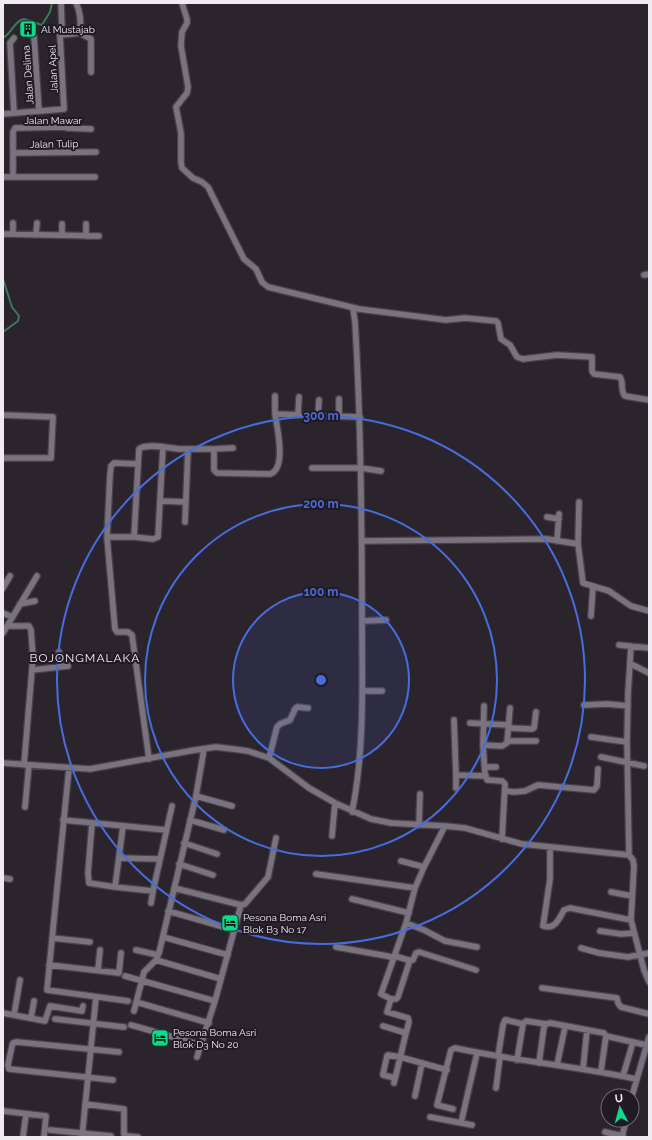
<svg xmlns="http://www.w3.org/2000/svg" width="652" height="1140" viewBox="0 0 652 1140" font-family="Raleway,sans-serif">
	<rect width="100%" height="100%" fill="#2b242d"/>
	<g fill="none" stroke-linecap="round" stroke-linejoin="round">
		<path stroke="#3e7858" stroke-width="2" d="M3,38C13,32 14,21 24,19L42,25L50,12L52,3
			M3,279L12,307L19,316L18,321L3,332"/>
		<defs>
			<path id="minor" d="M76,3C81,13 81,22 80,33
				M182,3L187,19V23L182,32L181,46L188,87L187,93L176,107L181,133V162L182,168L193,178L202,182L208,187L244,259L256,269L262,282L268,287L359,309L446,320L465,318L496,321L498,323L501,339L510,345L517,357L523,359L557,355L592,357V371L594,374L620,377C624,383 620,391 625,396L649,400
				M60,35L80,33L91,39V72
				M34,37L39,111
				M14,112L10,43L14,38
				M3,114L64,109L60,35L62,29L61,3
				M13,153L96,152
				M3,177H95
				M13,177V132L15,128L64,127L67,128L91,129
				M3,234L99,236
				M13,234V223
				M36,235L37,223
				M62,235V224
				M86,236V224
				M644,275L649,274
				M275,414V396
				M298,414L299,397
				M3,415L53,417L51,458H3
				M318,415L319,400
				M339,416V399
				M163,447L158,537L153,539L134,537L139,449C147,443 169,448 179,449C191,449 203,449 214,449V470L217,473L270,474C287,469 277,427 275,414L360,417
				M214,449L233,448
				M312,468H361L381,471
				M160,501L186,502
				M547,517L559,519
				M185,522L188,449
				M107,537L115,629L117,632H128L132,635L149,759
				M134,537H107L110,475L111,466L114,463L138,464
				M362,541L547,539L578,544L579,502
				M557,541L559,514
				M578,544L583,583L609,591L631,606L649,611
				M3,588L10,576
				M20,604L35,601
				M3,613L12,617
				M591,616L593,586
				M362,621L386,620
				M8,626H29L31,630L33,657L24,765
				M3,633L37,576
				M619,645L649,648
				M59,652L61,666
				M631,664L649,673
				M32,670L68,666
				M363,691H382
				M584,705L608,704L628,706
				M454,720L456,775L486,776
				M470,723L509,725
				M508,728L532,729L534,728L536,712
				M591,737L627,742
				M507,741H536
				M483,745L484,706
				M601,757L644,766
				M269,758L277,727L280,724L290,720L295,709L297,707L308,708
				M3,763L90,769L195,750L216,747L233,749L248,751L269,758L309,788L335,803L371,819L391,823L445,826L465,828L522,844L629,855L633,860L634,866L631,920L644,970L649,982
				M485,767H496
				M69,768L47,990L128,1001
				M456,775V788
				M505,791L514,792L525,791L538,785L594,790L597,786L598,769
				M196,796L232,806
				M25,807L29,765
				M352,812C365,748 362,683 362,619C362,520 361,421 355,322L353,308
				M63,820L166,830
				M190,820L224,830
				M92,823L88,873L89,883L115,887L153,891L172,806
				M419,825L420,794
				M332,836L335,803
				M502,839L505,784L502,781L487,780L485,774L483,745L502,746L507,743L510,708
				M184,843L217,854
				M550,847V879L543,926C555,930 559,919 564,910L570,908L631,920
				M629,855L627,742L628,694L631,646
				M119,858L159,859
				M401,861L424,867
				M179,864L213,875
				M316,874L415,888
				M3,878L10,879
				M115,887L123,826
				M174,888L241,905
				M611,892L632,896
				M352,899L409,913
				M151,903L153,891
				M168,911L234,930
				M406,923L424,930L445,941L477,947
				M600,931L621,934L634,933
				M163,937L228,955
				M52,938L90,942
				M336,947L387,956L394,958
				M581,948L599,953L628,957L649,953
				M136,950L158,955
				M395,956L408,960H413L416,953L419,952L476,970
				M156,960L221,979
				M49,965L119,973L121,953
				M98,970L100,950
				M125,976L215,1001
				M542,988L617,998L618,1003L621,1007L649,1014
				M391,999L381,994L406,923L415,888L424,867L445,826
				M136,1002L209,1023
				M134,1011L144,972L156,960L159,953L196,796L204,749
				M3,1013L45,1021L50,1006L82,1011L83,1006
				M14,1015L20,980
				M31,1018L34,1001
				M55,1019L124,1027
				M523,1024L526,1021L546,1024
				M131,1025L201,1045
				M383,1026L406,1033L394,1083
				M406,1033L409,1022L408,1018L387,1012L391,999H396L398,997L410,960
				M197,1057L215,1001L241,905L245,904L268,877L276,838
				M498,1057L503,1025L505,1020H506L523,1024L517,1060
				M539,1063L544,1027L546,1024L550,1023L604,1033L606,1036L646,1045
				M557,1065L565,1027
				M583,1069L587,1030
				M601,1071L606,1036
				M623,1076L633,1042
				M395,1078L383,1075V1074L387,1056L388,1055L400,1057L447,1070
				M113,1080L9,1069L8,1065L12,1046L13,1043L17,1042L119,1052
				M496,1088L500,1057
				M415,1096L422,1063
				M632,1096L649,1037
				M85,1104L124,1109V1134L127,1136L138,1137
				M453,1109L437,1105L451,1050L455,1048C515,1061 576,1066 636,1079
				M3,1111L46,1116L44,1137
				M430,1117L472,1125
				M461,1123L477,1053
				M50,1130L111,1136
				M605,1132L623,1136
				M23,1137L26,1114
				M82,1137L96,997
				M622,1137L626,1120"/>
		</defs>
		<use href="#minor" stroke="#48424b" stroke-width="8"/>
		<use href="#minor" stroke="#7a727e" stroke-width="5.5"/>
	</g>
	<circle cx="321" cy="680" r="88" fill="#476ddd" fill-opacity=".12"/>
	<g fill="none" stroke="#476ddd" stroke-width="2">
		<circle cx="321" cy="680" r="88"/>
		<circle cx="321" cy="680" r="176"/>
		<circle cx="321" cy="680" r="264"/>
	</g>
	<defs>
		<symbol id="building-square" viewBox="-11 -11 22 22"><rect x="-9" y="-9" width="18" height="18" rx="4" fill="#0ed98a" stroke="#211a24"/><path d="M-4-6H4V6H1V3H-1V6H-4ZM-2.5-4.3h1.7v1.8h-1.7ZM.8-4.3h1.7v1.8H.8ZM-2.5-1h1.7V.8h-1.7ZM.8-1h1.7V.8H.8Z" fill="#111"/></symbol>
		<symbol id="hotel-square" viewBox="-11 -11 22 22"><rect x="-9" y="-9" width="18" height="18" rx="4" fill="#0ed98a" stroke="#211a24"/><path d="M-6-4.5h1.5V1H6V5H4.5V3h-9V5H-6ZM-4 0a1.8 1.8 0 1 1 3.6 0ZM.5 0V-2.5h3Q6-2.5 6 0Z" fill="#111"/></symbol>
	</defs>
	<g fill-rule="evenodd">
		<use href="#building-square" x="18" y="19" width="20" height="20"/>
		<use href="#hotel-square" x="220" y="913" width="20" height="20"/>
		<use href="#hotel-square" x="150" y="1028" width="20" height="20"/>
	</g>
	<g text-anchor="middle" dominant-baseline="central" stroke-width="4" stroke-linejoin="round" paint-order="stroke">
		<g font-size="10" fill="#efebf1" stroke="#211a24" text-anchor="start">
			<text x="41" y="29">Al Mustajab</text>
			<text x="243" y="917">Pesona Boma Asri<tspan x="243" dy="12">Blok B3 No 17</tspan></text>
			<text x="173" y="1032">Pesona Boma Asri<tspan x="173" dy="12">Blok D3 No 20</tspan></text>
		</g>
		<g font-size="10" fill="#efebf1" stroke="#211a24">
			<text transform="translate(53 69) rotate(-93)">Jalan Apel</text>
			<text transform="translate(28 75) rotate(-94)">Jalan Delima</text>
			<text x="53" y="120">Jalan Mawar</text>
			<text transform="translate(54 144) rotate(-1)">Jalan Tulip</text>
		</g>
		<g font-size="12" letter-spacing="1" fill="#efebf1" stroke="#211a24">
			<text x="85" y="658">BOJONGMALAKA</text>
		</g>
	</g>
	<circle cx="321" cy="680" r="6" fill="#476ddd" stroke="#211a24" stroke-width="2"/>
	<g font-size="12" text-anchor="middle" font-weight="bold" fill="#476ddd" stroke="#211a24" stroke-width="4" stroke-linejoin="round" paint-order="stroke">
		<text x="321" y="420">300 m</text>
		<text x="321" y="508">200 m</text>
		<text x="321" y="596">100 m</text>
	</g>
	<rect width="652" height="1140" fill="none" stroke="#efebf1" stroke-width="8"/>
	<g transform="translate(620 1108) rotate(354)"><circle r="19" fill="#211a24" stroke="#736e76"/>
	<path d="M0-3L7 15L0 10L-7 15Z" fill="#0ed98a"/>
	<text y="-6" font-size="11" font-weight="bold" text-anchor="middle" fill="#efebf1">U</text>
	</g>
</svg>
